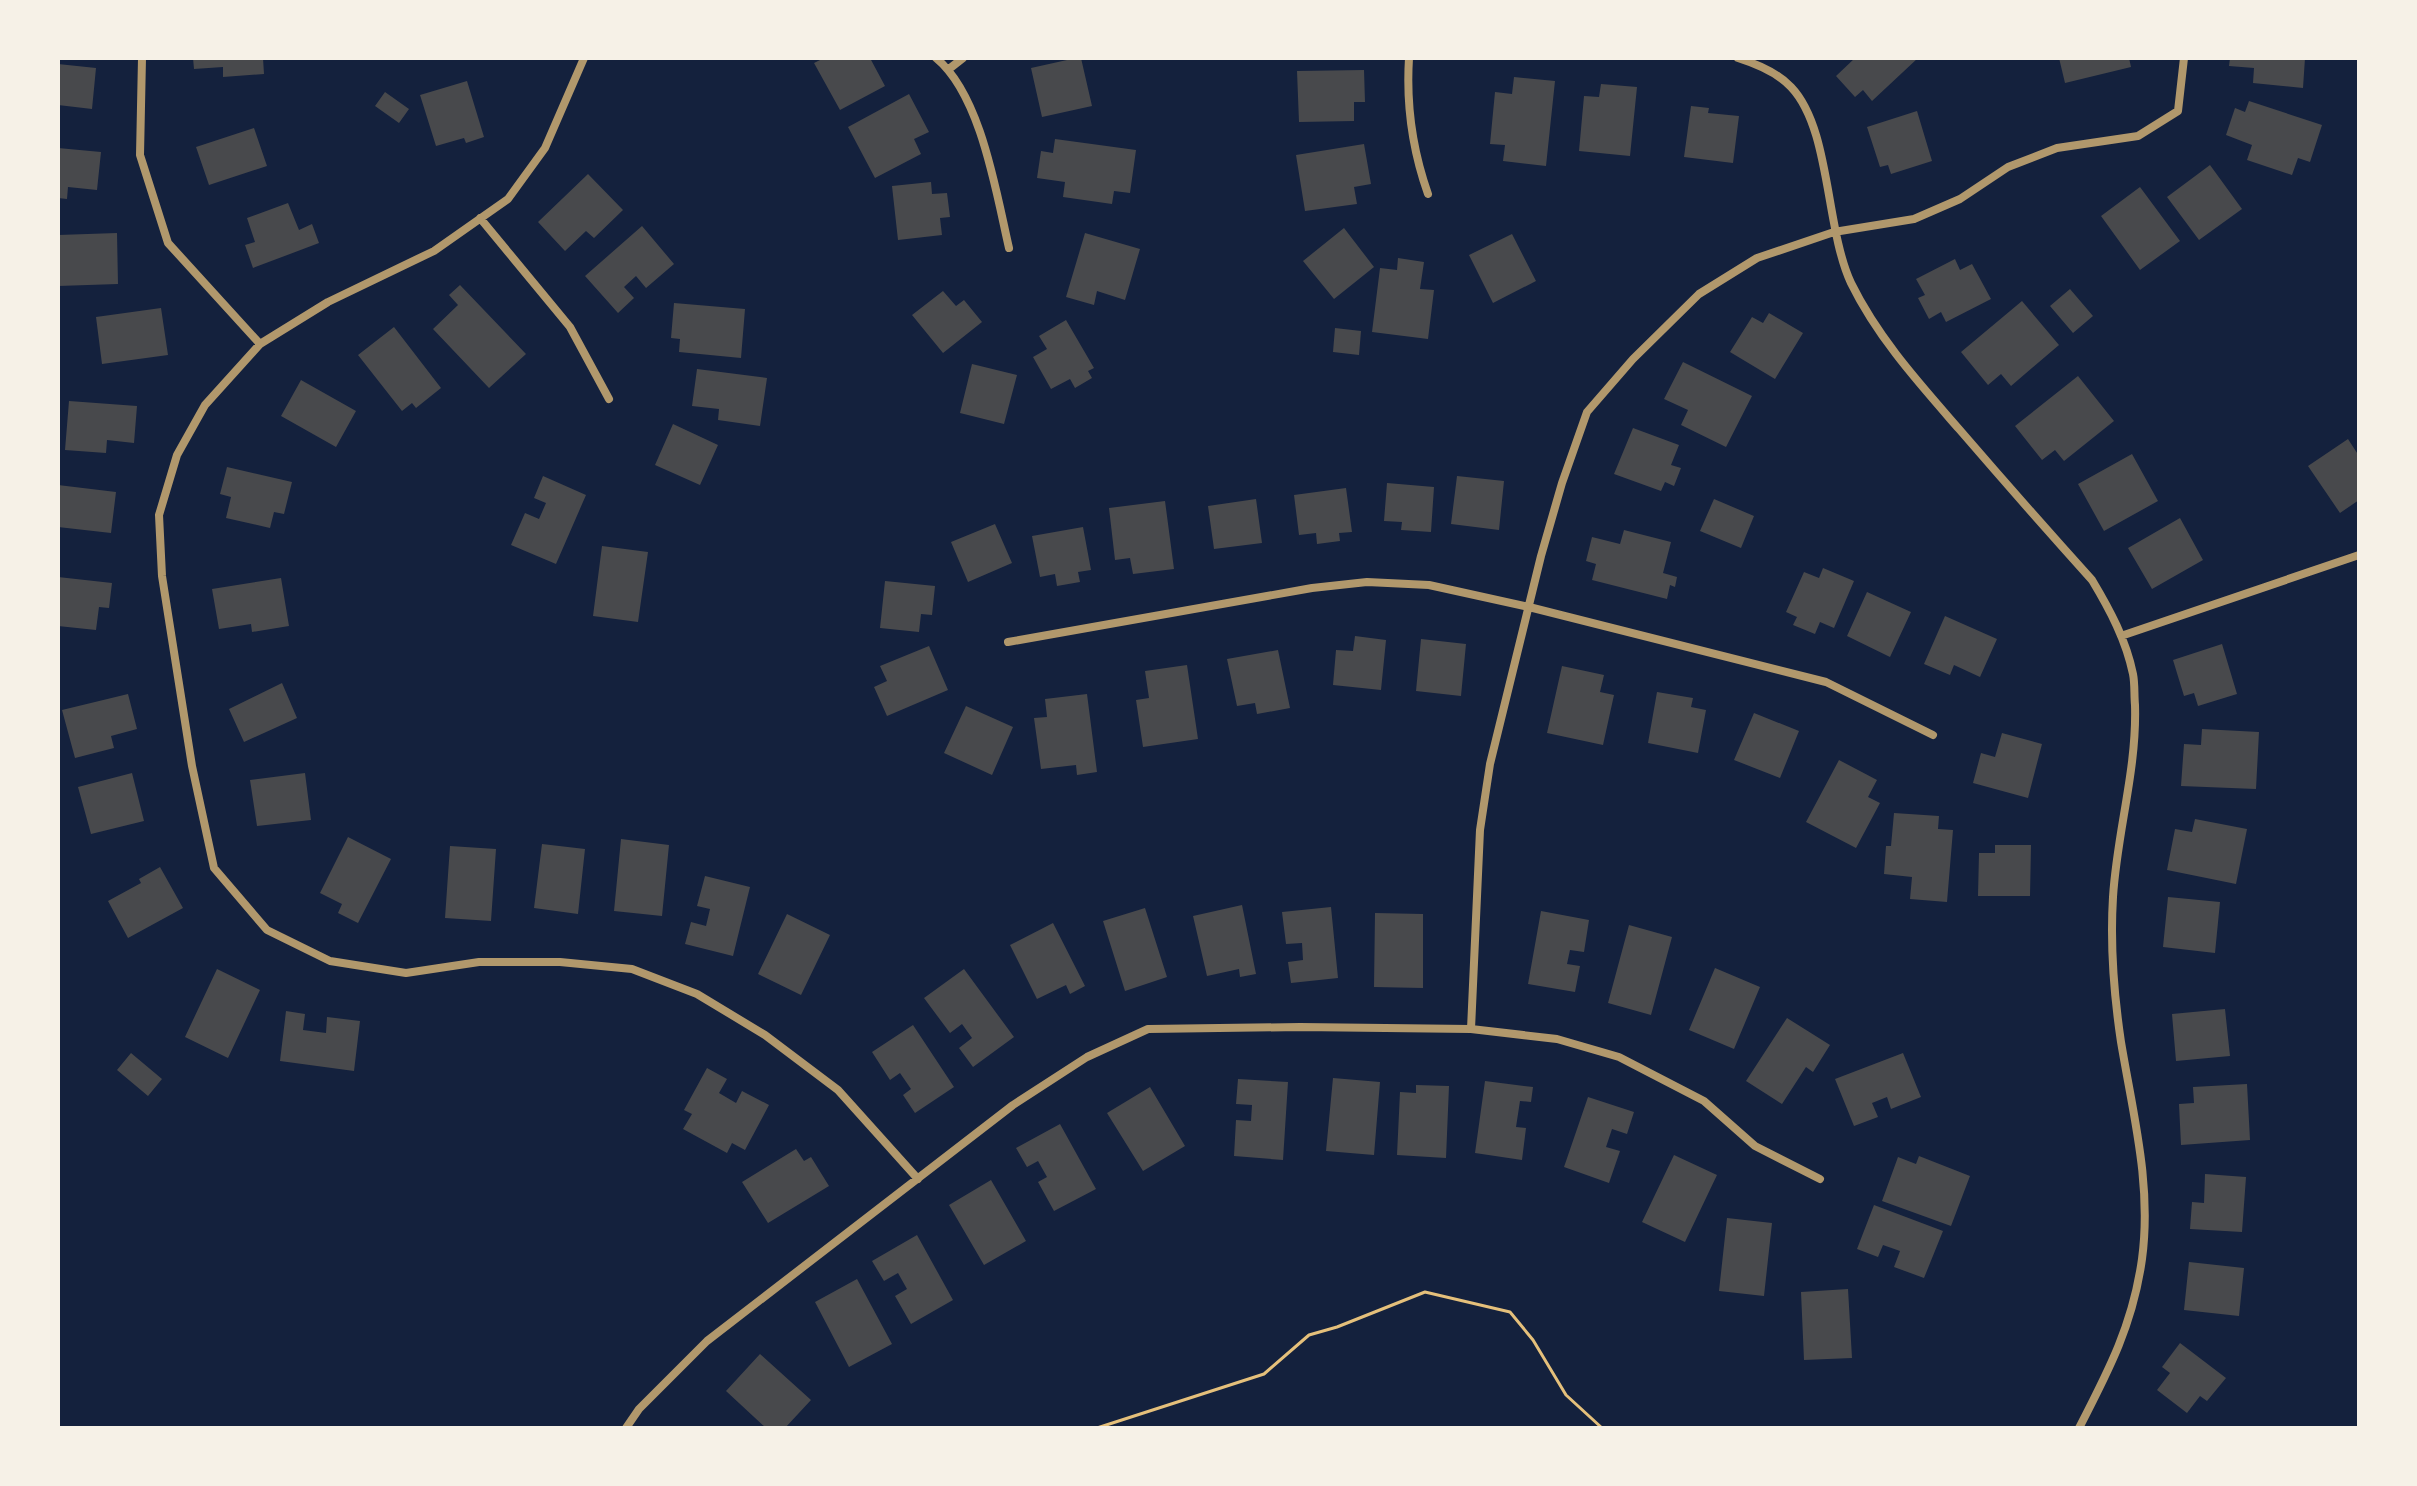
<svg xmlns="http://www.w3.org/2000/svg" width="2417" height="1486" viewBox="0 0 2417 1486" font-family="'Open Sans',sans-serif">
	<rect width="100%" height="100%" fill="#14213d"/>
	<path fill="#48494c" d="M193,58H263L264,74L223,77V67L194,69Z
		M824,58H870L885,86L840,110L814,63Z
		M1076,58H1081L1092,106L1042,117L1031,68Z
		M1855,58H1918L1872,101L1863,90L1855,97L1836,76Z
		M2059,58H2129L2131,67L2065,83Z
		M2230,58H2305L2303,88L2253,83L2254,68L2229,66Z
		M58,64L96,68L92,109L58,105Z
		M1364,70L1365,102H1354V121L1299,122L1297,71Z
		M1514,77L1555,81L1546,166L1503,161L1505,145L1490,144L1495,92L1512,94Z
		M467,81L484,137L466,143L464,138L436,146L420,95Z
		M1601,84L1637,87L1630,156L1579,151L1584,96L1599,97Z
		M385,92L409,109L399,123L375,106Z
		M909,94L929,132L914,139L921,154L875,178L848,127Z
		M2249,101L2322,125L2310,162L2298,158L2292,175L2247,160L2252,145L2226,135L2235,108L2245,112Z
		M1691,106L1709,108L1708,113L1739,116L1733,163L1684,157Z
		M1917,111L1932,161L1891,174L1888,165L1880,167L1867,127Z
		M254,128L267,166L209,185L196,147Z
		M1055,139L1136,150L1130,193L1114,191L1112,204L1063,197L1065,182L1037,178L1041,151L1053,153Z
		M1364,144L1371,184L1354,187L1357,204L1305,211L1296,155Z
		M58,148L101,152L97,190L68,187L67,199L58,198Z
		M2210,165L2242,209L2199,240L2167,197Z
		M588,174L623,210L594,238L586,231L565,251L538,222Z
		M931,182L932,194L947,193L950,217L940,218L942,235L898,240L892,186Z
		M2140,187L2180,241L2140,270L2101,216Z
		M288,203L299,230L312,224L319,243L253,268L245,245L255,242L247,218Z
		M642,226L674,264L646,288L636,276L624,287L634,298L618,313L585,276Z
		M1344,228L1374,267L1334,299L1303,261Z
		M117,233L118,284L58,286V235Z
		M1085,233L1140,249L1125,300L1097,291L1094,305L1066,297Z
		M1512,234L1536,281L1493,303L1469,255Z
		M1398,258L1424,262L1420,289L1434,290L1428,339L1372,332L1380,268L1397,270Z
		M1955,259L1960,270L1972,264L1991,299L1946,322L1941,312L1929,319L1918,298L1925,295L1916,279Z
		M460,285L526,354L489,388L433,329L458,305L449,295Z
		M2070,289L2093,316L2073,333L2050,306Z
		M943,291L956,306L964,300L982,322L943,353L912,315Z
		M2022,301L2059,345L2011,386L2001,374L1988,385L1961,352Z
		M674,303L745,309L741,358L679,352L680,339L671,338Z
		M161,308L168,355L102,364L96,317Z
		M1769,313L1803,333L1775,379L1730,352L1752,317L1763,323Z
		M1066,320L1094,368L1088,371L1092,378L1075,388L1070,379L1051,389L1033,357L1047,349L1039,336Z
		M394,327L441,388L416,408L412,403L402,411L358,355Z
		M1335,328L1361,331L1359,355L1333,352Z
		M1683,362L1752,396L1726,447L1681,425L1688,410L1664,399Z
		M972,364L1017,375L1004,424L960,413Z
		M697,369L767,378L760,426L718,420L719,409L692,406Z
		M2078,376L2114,421L2064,461L2055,450L2042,460L2015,426Z
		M301,380L356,411L336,447L281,416Z
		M69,401L137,406L134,443L107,440L106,453L65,450Z
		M673,424L718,445L700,485L655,465Z
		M1633,428L1679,445L1671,465L1681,468L1674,486L1665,482L1661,491L1614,474Z
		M2348,439L2359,456V500L2340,513L2308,466Z
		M2132,454L2158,501L2104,531L2078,484Z
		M227,467L292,482L284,514L274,512L270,528L226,518L231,497L220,494Z
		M543,476L586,495L556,564L511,545L525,513L539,519L546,503L534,498Z
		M1457,476L1504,481L1499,530L1451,524Z
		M1387,483L1434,487L1431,532L1401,530L1402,522L1384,521Z
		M58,485L116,492L111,533L58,527Z
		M1346,488L1352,532L1339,533L1340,541L1317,544L1316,533L1299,535L1294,495Z
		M1256,499L1262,543L1214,549L1208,506Z
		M1714,499L1754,516L1741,548L1700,531Z
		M1165,501L1174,569L1133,574L1130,558L1115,560L1109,508Z
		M2180,518L2203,560L2152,589L2128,548Z
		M995,524L1012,563L968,582L951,542Z
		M1083,527L1091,570L1078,572L1080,582L1057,586L1055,574L1040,577L1032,536Z
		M1624,530L1671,542L1663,573L1677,577L1675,587L1670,585L1667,599L1592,580L1596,564L1586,561L1592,537L1620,544Z
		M602,546L648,552L638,622L593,616Z
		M1823,568L1854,581L1834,628L1820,622L1815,634L1793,625L1797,617L1786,612L1804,572L1819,578Z
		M58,577L112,583L109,608L99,607L96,630L58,626Z
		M281,578L289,626L252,632L251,624L219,629L212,589Z
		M885,581L935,586L932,615L921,614L919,632L880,628Z
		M1867,592L1911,612L1890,657L1847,636Z
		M1945,616L1997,639L1980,677L1954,665L1950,675L1924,664Z
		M1355,636L1386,640L1381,690L1333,685L1336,650L1353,651Z
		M1421,639L1466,644L1461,696L1416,691Z
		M2222,644L2237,694L2198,706L2194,693L2184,696L2173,660Z
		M929,646L948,690L887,716L874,687L887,681L880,666Z
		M1278,650L1290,708L1257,714L1255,703L1237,706L1227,659Z
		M1187,665L1198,739L1143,747L1136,700L1149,698L1145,671Z
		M1562,666L1604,675L1600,692L1614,695L1603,745L1547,733Z
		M282,683L297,718L244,742L229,709Z
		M1657,692L1693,698L1691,707L1706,710L1698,753L1648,743Z
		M128,694L137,729L111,736L114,748L75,758L62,710Z
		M1087,694L1097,772L1077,775L1076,765L1041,769L1034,718L1047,717L1045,699Z
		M966,706L1013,727L992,775L944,753Z
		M1754,713L1799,731L1780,778L1734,760Z
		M2202,729L2259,732L2256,789L2181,786L2184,744L2201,745Z
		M2002,733L2042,744L2028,798L1973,783L1981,753L1995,757Z
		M1839,760L1877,780L1868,797L1880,803L1856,848L1806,822Z
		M132,773L144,821L91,834L78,787Z
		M305,773L311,820L257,826L250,780Z
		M1894,813L1939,816L1938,829L1953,830L1947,902L1910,899L1912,877L1884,874L1886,846H1891Z
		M2195,819L2247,829L2236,884L2167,870L2175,829L2192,832Z
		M348,837L391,859L358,923L338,913L342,904L320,893Z
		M621,839L669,845L662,916L614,911Z
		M542,844L585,849L578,914L534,908Z
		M1995,845H2031L2030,896H1978L1979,853H1995Z
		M450,846L496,849L491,921L445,918Z
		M160,867L183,908L128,938L108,901L141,883L139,879Z
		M705,876L750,887L733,956L685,944L691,922L706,926L710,909L697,906Z
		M2168,897L2220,902L2215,953L2163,947Z
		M1242,905L1256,974L1240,977L1239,969L1207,976L1193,916Z
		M1331,907L1338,978L1291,983L1288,962L1303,960L1302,943L1286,944L1282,912Z
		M1145,908L1167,977L1125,991L1103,921Z
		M1541,911L1589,920L1584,952L1570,950L1567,964L1580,966L1575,992L1528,984Z
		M1375,913L1423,914V988L1374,987Z
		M787,914L830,935L801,995L758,974Z
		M1053,923L1085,986L1070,994L1066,985L1037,999L1010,945Z
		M1629,925L1672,937L1651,1015L1608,1003Z
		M1715,968L1760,987L1734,1049L1689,1030Z
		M217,969L260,990L228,1058L185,1037Z
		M964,969L1014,1037L973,1067L959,1048L972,1038L962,1024L950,1033L924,998Z
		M2225,1009L2230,1056L2176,1061L2172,1014Z
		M286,1011L305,1014L303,1030L326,1033L327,1017L360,1021L354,1071L280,1061Z
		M1787,1018L1830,1045L1813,1072L1806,1067L1782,1104L1746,1081Z
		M913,1025L954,1087L915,1113L903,1095L911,1089L900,1073L890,1080L872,1052Z
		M131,1053L162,1079L148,1096L117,1070Z
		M1903,1053L1921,1097L1891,1109L1887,1097L1872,1103L1878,1117L1854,1126L1835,1079Z
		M707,1068L727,1079L719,1093L736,1103L742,1091L769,1105L745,1150L732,1143L727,1153L683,1129L692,1114L684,1110Z
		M1333,1078L1380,1082L1374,1155L1326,1151Z
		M1238,1079L1288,1082L1283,1160L1234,1156L1236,1120L1251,1121L1252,1105L1236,1104Z
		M1485,1081L1533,1087L1531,1102L1520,1101L1516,1127L1526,1128L1522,1160L1475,1153Z
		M2247,1084L2250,1140L2181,1145L2179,1104L2194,1103L2193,1087Z
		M1416,1085L1449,1086L1446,1158L1397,1155L1400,1092L1416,1093Z
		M1150,1087L1185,1146L1143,1171L1107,1113Z
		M1588,1097L1634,1112L1627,1134L1612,1129L1606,1147L1620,1151L1609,1183L1564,1167Z
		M1060,1124L1096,1189L1054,1211L1038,1182L1047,1177L1038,1161L1027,1167L1016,1148Z
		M796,1149L804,1161L811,1157L829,1186L768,1223L742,1182Z
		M1674,1155L1717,1175L1685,1242L1642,1222Z
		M1919,1156L1970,1176L1951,1226L1882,1201L1898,1157L1916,1164Z
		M2205,1174L2246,1177L2242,1232L2190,1229L2192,1202L2204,1203Z
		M991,1180L1026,1241L984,1265L949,1205Z
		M1874,1205L1943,1231L1924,1278L1894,1267L1900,1251L1883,1245L1878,1257L1857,1249Z
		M1727,1218L1772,1223L1764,1296L1719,1291Z
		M917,1235L953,1300L911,1324L895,1296L907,1289L898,1273L884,1281L872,1261Z
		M2189,1262L2244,1268L2239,1316L2184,1310Z
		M857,1279L892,1344L849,1367L815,1302Z
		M1848,1289L1852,1358L1804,1360L1801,1292Z
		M2180,1343L2226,1378L2207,1401L2200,1396L2187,1413L2157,1390L2170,1373L2162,1367Z
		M760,1354L811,1400L785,1428H766L726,1391Z"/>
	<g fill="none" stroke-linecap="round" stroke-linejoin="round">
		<path stroke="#e5c07b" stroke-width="3" d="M1097,1428L1264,1374L1309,1335L1337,1327L1425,1292L1510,1312L1533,1340L1566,1395L1602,1428"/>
		<path stroke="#b1986c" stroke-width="8" d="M142,58L140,155L168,243L260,344
			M584,58L545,148L508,199L434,251L328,302L260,344L205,405L177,455L159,515L162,576L192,766L214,868L267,930L330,961L406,973L479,962H560L632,969L697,994L765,1035L838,1090L918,1179
			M936,58C981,95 996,192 1009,248
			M1409,58C1406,106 1412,149 1428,194
			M1738,58C1757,64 1777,72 1791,87C1831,129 1825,227 1851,283C1878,338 1919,383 1959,429C2003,480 2047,530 2092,580C2110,610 2126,640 2133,674C2135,684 2134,695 2135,705C2137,770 2117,832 2113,897C2110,945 2114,995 2121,1042C2133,1114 2152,1185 2142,1259C2133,1324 2109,1370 2079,1428
			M949,69L963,58
			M480,218L570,327L609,399
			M2121,636L2359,555
			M1008,642L1312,588L1367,582L1429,585L1529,607L1826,682L1933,735
			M1471,1029L1480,830L1490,764L1541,556L1562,483L1587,412L1633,359L1699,294L1757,258L1834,232L1914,219L1960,199L2008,167L2057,148L2138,136L2178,111L2184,58
			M626,1428L639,1409L707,1341L1013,1105L1087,1057L1148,1029L1300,1027L1471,1029L1557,1039L1619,1057L1704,1101L1755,1146L1820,1179"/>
	</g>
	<rect width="2417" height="1486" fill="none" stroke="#f6f1e7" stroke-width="120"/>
</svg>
